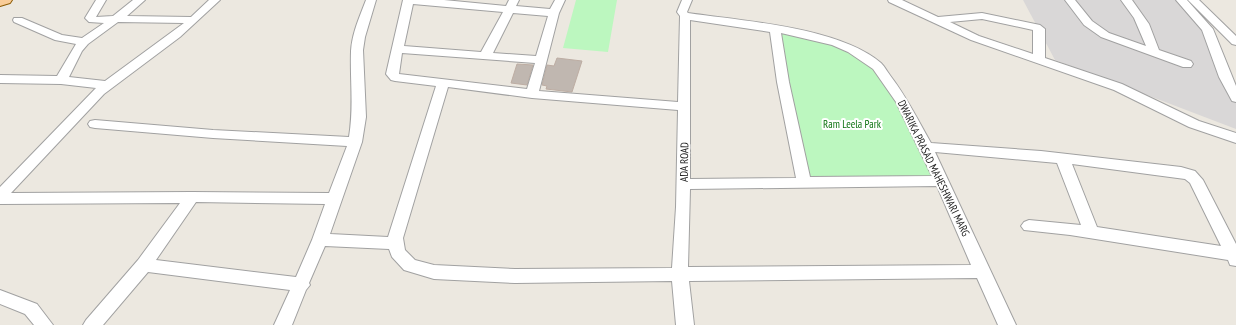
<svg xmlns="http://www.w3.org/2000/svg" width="1236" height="325" viewBox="0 0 1236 325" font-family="'PT Sans Narrow',sans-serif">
	<rect width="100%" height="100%" fill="#ece8e0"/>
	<path fill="#d9d7d7" d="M1023,0H1182L1211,30L1236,91V129L1055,60Z"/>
	<path fill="#bcf7bf" d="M576,0H617L608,52L563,48Z
		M779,32L844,47L876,66L900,100L934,178H809Z"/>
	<path fill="#c0b7b0" stroke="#bdada3" d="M557,58L582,61L572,92L546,89L547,86L542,85L547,65L554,66Z
		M517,64L533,65L527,85L511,83Z"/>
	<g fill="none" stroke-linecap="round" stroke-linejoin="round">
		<defs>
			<path id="minor" d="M96,0H106L96,17L113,16L133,0H145L127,16L191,17L209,0H220L180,37L104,94L11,193L192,192L329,193L347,146L213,138L95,128L90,127L88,124L90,121L95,120L213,130L349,137C354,107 350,80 351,51C352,33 360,16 366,0H376L365,37L363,50L366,117L362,142L330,234L388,237L436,86L395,81L391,80L386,74L403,0H444L506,6L509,0H519L516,6L550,9L555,0H565L559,13L539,91L678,102L680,16L677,12L682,0H692L687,12L688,13C743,21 839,27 881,63C885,67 888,73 892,78C907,98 918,120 931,143L1041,151L1181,167L1195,171L1203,180L1236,244V266L1230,265L1228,260L1070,235L1024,230L1021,226L1024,222L1029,220L1081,225L1057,163L935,152L1016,325H998L977,278L689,281L694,325H676L672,281L515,283L434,279L404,270L392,257L389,249L325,246L309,283L310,285L306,290L292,325H274L290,290L148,272L103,325H83L86,320L138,260L180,203L0,204V187L96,88L61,84L0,83V75L57,76L76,44L55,40L14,22L13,20L14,18H22L62,35L82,38L104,23L89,22L85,18ZM413,4L503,12L481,52L404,46ZM513,13L548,16L536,56L493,53ZM690,20L770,32L777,82L796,178L690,179ZM118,22L184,23L105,81L69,77L82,51L88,44ZM781,33L832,45L848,52L873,69L896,102L932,176L810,177L789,82ZM402,53L535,63L527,89L399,74ZM448,87L532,98L678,110L676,207L672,268L515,269L434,265L415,260L405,250L403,238ZM1072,164L1185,179L1190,183L1221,246L1097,227ZM937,186L971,265L688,267L690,189ZM196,202L325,204L312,240L296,277L156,260Z
				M888,0H902L938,17L982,13L1040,25L1045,29V58L1122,84L1199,121L1236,133V143L1189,127L1114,90L971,40L889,2ZM982,19L1033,30V54L979,36L950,22Z
				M1065,0H1075L1092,21L1109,33L1146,46L1134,18L1121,0H1132L1149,24L1159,50L1191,61L1193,64L1191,67H1183L1101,37L1084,25Z
				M1176,0H1187L1213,29L1236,86V102L1232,101L1219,77L1202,30Z
				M1188,0H1199L1236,36V45L1232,44Z
				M0,290L37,304L53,325H34L25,314L0,304Z"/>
			<path id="major" d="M0,0H12L10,3L0,6Z"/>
		</defs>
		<use href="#minor" stroke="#a1a1a1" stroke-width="2"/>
		<use href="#major" stroke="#8d5b04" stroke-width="2"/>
		<use href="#minor" fill="#fff" fill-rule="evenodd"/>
		<use href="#major" fill="#f9cc98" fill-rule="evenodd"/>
	</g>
	<g text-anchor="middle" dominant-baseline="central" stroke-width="4" stroke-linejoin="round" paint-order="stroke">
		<g font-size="11" fill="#0e7312" stroke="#fff">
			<text x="852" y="124">Ram Leela Park</text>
		</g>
		<g font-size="11" fill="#1a1a1a" stroke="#fff">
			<text transform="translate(684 162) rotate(-89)">ADA ROAD</text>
			<text transform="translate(934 168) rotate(64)">DWARIKA PRASAD MAHESHWARI MARG</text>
		</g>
	</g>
</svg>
